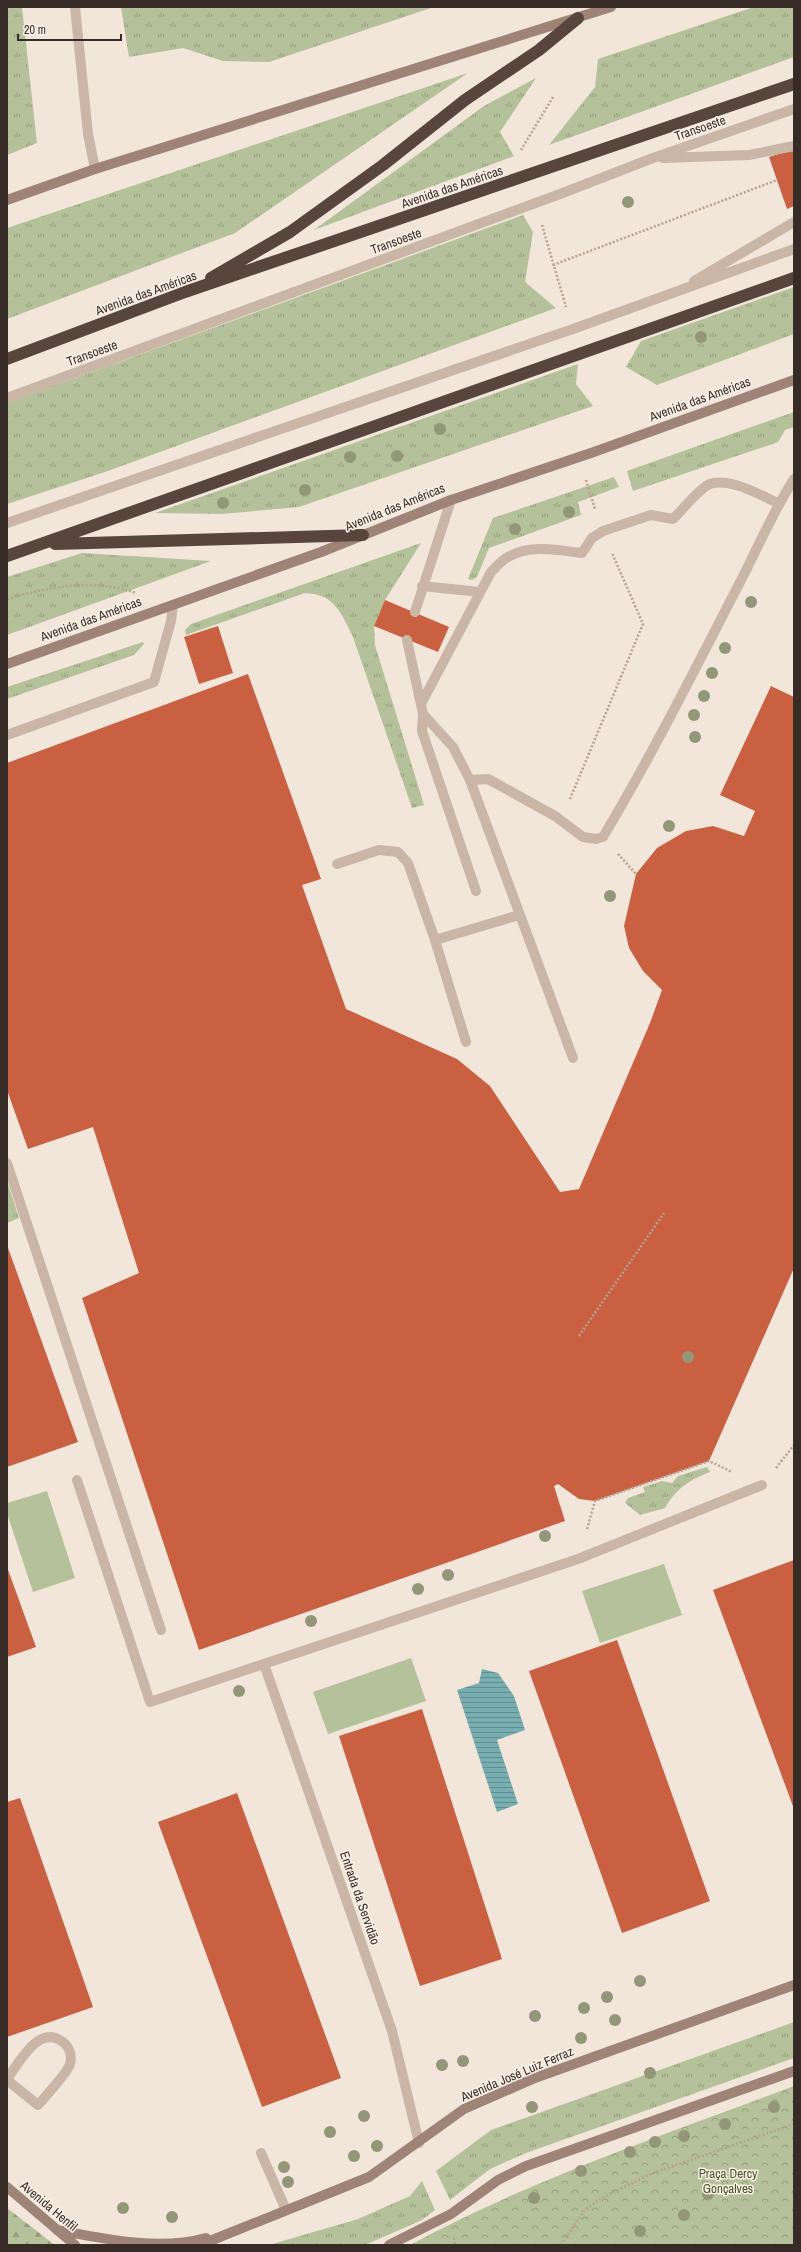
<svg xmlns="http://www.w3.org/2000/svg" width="801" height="2252" viewBox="0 0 801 2252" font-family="'Archivo Narrow',sans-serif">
	<defs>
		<pattern id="grass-tufts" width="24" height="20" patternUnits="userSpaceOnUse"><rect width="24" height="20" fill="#b5c19a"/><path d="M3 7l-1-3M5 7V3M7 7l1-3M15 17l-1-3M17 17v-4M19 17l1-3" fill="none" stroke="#949d7e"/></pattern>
		<pattern id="forest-firs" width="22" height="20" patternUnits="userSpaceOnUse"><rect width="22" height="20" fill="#b5c19a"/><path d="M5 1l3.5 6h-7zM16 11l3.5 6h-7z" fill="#949d7e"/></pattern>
		<pattern id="park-crowns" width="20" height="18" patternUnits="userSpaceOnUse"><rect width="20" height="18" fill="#b5c19a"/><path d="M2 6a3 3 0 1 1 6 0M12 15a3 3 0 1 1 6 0" fill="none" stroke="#949d7e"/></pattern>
		<pattern id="water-rules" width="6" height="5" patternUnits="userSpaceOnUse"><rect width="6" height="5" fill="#78aeb0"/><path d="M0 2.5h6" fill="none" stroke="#638e8f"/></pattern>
	</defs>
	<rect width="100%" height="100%" fill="#f2e6da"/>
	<path fill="url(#grass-tufts)" d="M7,7H22L37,143L7,155Z
		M121,7H434L269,62L223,61L183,48L129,57Z
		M754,7H794V57L549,145L595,87L598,59Z
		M468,73L235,233L7,319V228Z
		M536,78L500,132L514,156L314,230L484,106Z
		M523,215L533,232L525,282L556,308L105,472L7,504V403Z
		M794,287V334L657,385L626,367L641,341Z
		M578,364L576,384L593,406L299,507L222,514L155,513Z
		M794,412V427L785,430L778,442L633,491L627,471Z
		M614,477L619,487L578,502L581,515L489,548L477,577L472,580L468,579L493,518Z
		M421,543L385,600L374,626L375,645L424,805L412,808L353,637C341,613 335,594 305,593L186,635L185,630L191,624Z
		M82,553L211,561L7,635V577Z
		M143,642L144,644L134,655L7,699V687Z
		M7,1181L19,1218L7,1223Z
		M707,1467L710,1472C689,1480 676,1489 665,1508L640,1515L625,1503L628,1498L645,1492L643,1487L662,1481L672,1483L678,1476Z
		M794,2022V2058L526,2153L490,2169L450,2200L436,2171L491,2130Z
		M422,2181L435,2210L422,2220L365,2245H269L358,2219L410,2196Z"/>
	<path fill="url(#forest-firs)" d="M7,2208L55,2245H7Z"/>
	<path fill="url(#park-crowns)" d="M794,2086V2245H410C532,2179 664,2135 794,2086Z"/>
	<path fill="#b5c19a" d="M47,1491L75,1578L33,1592L7,1513V1503Z
		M664,1564L682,1615L600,1643L582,1591Z
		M411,1658L426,1701L328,1734L313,1692Z"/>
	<path fill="url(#water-rules)" d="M482,1669L498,1673L514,1696L525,1730L497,1740L518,1804L497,1812L457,1690L479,1683Z"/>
	<path fill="#c86041" d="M794,149V206L787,209L769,157Z
		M385,600L449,627L438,652L374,626Z
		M218,626L233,673L199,684L184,637Z
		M248,674L321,879L302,885L346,1009L457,1059L490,1086L560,1192L579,1189L650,1023L662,990L643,971L629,948L624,926L636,874L657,848L686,831L713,826L744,836L755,811L720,795L771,686L794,697V1268L709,1461L595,1501L579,1499L558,1484L554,1486L565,1521L199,1650L82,1298L139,1273L93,1127L28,1149L7,1090V763Z
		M7,1245L78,1442L7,1467Z
		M794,1560V1809L713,1590Z
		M7,1567L36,1647L7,1657Z
		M617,1640L710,1901L622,1933L529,1671Z
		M422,1709L502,1959L420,1986L339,1736Z
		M237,1793L341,2078L262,2107L158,1822Z
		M20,1798L93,2007L7,2037V1802Z"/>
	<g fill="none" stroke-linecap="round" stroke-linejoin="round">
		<path stroke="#b6a090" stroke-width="2.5" stroke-dasharray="2 2" stroke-linecap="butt" d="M521,150L553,97
			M542,225L566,307
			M553,265L777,180
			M586,480L595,509
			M7,599C50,587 92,578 136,593
			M570,799L643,624L612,553
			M618,854L636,874
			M579,1336L664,1213
			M776,1468L794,1445
			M587,1529L595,1501L709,1461L732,1472
			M454,2238L455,2245
			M561,2245L584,2211L598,2200L653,2173L794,2124"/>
		<path stroke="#cab6a6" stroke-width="10" d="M663,158L749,155L794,146
			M694,281L794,222
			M7,398L560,194L653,158L794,109
			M7,523L573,329L794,249
			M422,586L480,592
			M415,612L451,500
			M407,640L423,714L453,747L470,780L573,1058
			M421,704L491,572C496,567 502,560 508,557C530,544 558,550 582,553L592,538L603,531L651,515L673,519C683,509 694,495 706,486C724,474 760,495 778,503
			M423,714L422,731L476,891
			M7,735L154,682L171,621L173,605
			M470,780L488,779L555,816L583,837L596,839L603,837C652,755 694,671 738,586C757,550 772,513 794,479
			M337,864L379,850L398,852L408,863L435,940L466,1042
			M435,940L519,915
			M7,1163L161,1630
			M7,2079C20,2062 40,2021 65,2044C70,2049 72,2057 70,2064C68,2072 45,2097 38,2105L7,2080
			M261,2153L286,2210"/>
		<path stroke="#cab6a6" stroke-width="10" d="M75,7L88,134L95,169
			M77,1480L150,1702L578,1559L762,1485
			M264,1664L392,2031L419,2143"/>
		<path stroke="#9e8477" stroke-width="10" d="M7,200L95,169L611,7
			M7,664L321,552L451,500L591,453L794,380
			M7,2187L75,2245
			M57,2230C105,2239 158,2251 206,2238
			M200,2245L369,2177L464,2109L535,2078L794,1985
			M389,2245L451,2214L498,2180L526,2166L794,2071"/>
		<path stroke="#57453e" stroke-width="12" d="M211,278L290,232L383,165L465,100L539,50L578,18
			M7,359L185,292L794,84
			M55,544L363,535
			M7,556L794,278"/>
	</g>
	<g fill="#939679">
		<circle cx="628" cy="202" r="6"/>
		<circle cx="701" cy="337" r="6"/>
		<circle cx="440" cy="429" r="6"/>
		<circle cx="397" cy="456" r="6"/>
		<circle cx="350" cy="457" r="6"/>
		<circle cx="305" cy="490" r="6"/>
		<circle cx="223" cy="503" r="6"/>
		<circle cx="569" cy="512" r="6"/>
		<circle cx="515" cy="529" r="6"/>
		<circle cx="751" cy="602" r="6"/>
		<circle cx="725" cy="648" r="6"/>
		<circle cx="712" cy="673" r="6"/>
		<circle cx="704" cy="696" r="6"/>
		<circle cx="694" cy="715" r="6"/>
		<circle cx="695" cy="737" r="6"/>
		<circle cx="669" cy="826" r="6"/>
		<circle cx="610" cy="896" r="6"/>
		<circle cx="688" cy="1357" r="6"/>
		<circle cx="545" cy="1536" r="6"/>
		<circle cx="448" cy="1575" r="6"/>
		<circle cx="418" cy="1589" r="6"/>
		<circle cx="311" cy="1621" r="6"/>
		<circle cx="239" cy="1691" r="6"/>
		<circle cx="640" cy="1981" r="6"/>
		<circle cx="607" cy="1997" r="6"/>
		<circle cx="584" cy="2008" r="6"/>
		<circle cx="535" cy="2016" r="6"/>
		<circle cx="615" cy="2020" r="6"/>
		<circle cx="581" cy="2038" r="6"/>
		<circle cx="463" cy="2061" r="6"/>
		<circle cx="442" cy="2065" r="6"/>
		<circle cx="650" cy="2073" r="6"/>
		<circle cx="532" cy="2107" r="6"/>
		<circle cx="774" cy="2107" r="6"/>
		<circle cx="364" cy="2116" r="6"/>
		<circle cx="725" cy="2124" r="6"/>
		<circle cx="330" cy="2132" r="6"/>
		<circle cx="684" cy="2136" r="6"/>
		<circle cx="655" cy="2142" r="6"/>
		<circle cx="377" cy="2146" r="6"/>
		<circle cx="630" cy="2152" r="6"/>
		<circle cx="354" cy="2156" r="6"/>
		<circle cx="284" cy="2167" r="6"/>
		<circle cx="581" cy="2171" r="6"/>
		<circle cx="288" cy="2182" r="6"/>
		<circle cx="708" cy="2194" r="6"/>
		<circle cx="534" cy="2198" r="6"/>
		<circle cx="123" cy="2208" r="6"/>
		<circle cx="684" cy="2215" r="6"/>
		<circle cx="172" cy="2217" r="6"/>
		<circle cx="640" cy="2231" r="6"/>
	</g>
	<g text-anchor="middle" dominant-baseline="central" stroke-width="3" stroke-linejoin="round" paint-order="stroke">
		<g font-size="13" fill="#362b27" stroke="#faf0e6">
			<text transform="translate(700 128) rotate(-19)">Transoeste</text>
			<text transform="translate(452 187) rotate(-19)">Avenida das Américas</text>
			<text transform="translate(396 241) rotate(-20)">Transoeste</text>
			<text transform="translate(146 293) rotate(-20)">Avenida das Américas</text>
			<text transform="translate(92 353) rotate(-20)">Transoeste</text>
			<text transform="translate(700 399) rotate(-20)">Avenida das Américas</text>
			<text transform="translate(395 507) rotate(-22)">Avenida das Américas</text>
			<text transform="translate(91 619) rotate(-20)">Avenida das Américas</text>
			<text transform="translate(360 1898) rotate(71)">Entrada da Servidão</text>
			<text transform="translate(517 2074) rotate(-23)">Avenida José Luiz Ferraz</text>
			<text transform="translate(49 2206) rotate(40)">Avenida Henfil</text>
		</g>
		<g font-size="13" fill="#46552a" stroke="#faf0e6">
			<text x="728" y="2173">Praça Dercy<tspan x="728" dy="15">Gonçalves</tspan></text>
		</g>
	</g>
	<rect width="801" height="2252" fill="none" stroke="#362b27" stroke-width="16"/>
	<path d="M18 34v6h103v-6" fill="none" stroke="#362b27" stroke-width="2"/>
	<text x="24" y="34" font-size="12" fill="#362b27" stroke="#faf0e6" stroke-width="3" paint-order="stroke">20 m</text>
</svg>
